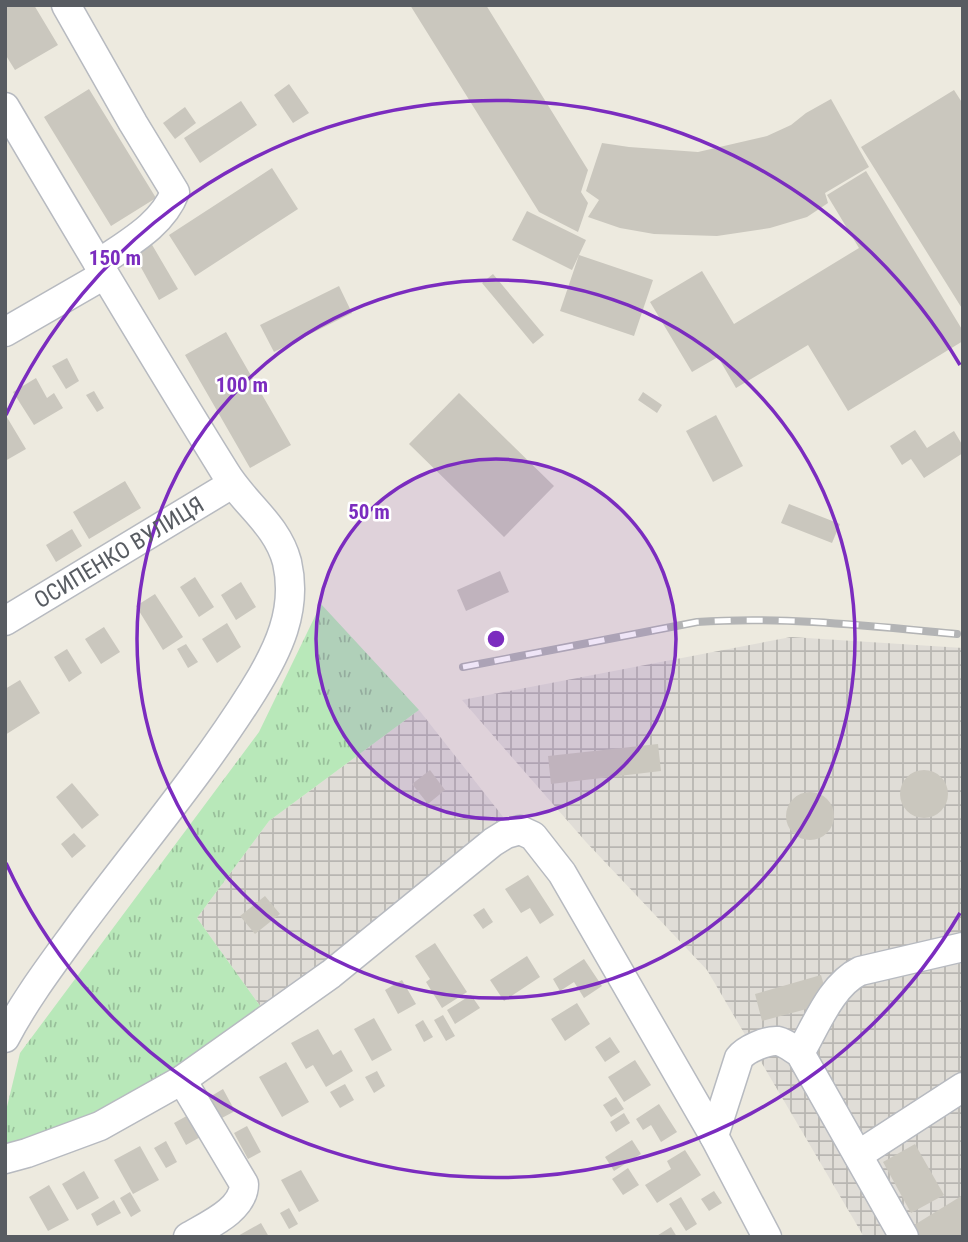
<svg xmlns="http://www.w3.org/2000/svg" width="968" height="1242" viewBox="0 0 968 1242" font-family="'Roboto Condensed',sans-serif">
	<defs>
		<pattern id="industrial-grid" width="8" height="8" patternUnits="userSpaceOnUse" patternTransform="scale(1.75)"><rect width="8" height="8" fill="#e0ddd7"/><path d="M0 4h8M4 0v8" fill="none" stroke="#b8b6b2"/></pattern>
		<pattern id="grass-tufts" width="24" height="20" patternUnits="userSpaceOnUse" patternTransform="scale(1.75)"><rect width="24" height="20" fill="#b8e8b9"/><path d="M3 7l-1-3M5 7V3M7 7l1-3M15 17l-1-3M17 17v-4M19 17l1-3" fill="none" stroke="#98bf9a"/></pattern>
	</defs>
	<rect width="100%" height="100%" fill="#edeadf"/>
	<path fill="url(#industrial-grid)" d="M791,637L963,648V1237H864L707,970L586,842L462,700Z
		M419,710L504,818L263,1010L197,918L269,821Z"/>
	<path fill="url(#grass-tufts)" d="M321,604L419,710L269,821L197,918L263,1010L99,1121L5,1146V1115L20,1053L259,732Z"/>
	<path fill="#cac7be" d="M5,5H34L58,45L15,70L5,54Z
		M410,5H486L588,170L581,192L588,203L578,232L539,212Z
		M289,84L309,113L293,123L274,95Z
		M89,89L156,198L111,226L44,117Z
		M954,90L963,104V310L861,147Z
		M831,99L869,167L825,193L828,203L807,217L770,228L717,236L654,234L620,228L588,217L599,200L586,191L602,143L629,147L698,152L767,136L791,125L806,113Z
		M241,101L257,125L200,163L184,138Z
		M185,107L196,123L175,139L163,123Z
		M272,168L298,209L195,276L169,235Z
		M866,171L963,331V341L848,411L808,345L736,388L718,357L692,372L650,302L702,271L734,324L859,248L827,195Z
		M527,211L586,240L572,270L512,240Z
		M151,243L178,289L159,300L133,253Z
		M579,255L653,280L634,336L560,311Z
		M493,274L544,335L533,344L482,283Z
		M339,286L352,313L274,352L260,325Z
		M226,332L291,445L250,468L185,355Z
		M67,358L79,381L66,389L52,366Z
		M36,378L47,398L54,393L63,408L34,425L13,392Z
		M94,391L104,408L97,412L86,395Z
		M643,392L662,405L657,413L638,400Z
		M459,393L554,486L504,537L409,444Z
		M5,414L26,449L5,461Z
		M716,415L743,466L713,482L686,431Z
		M915,430L927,448L954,431L963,446V453L924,478L911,459L902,465L890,446Z
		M125,481L141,508L89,539L73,512Z
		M789,504L840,524L832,543L781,523Z
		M72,529L82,546L56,562L46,545Z
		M500,571L509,592L466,611L457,590Z
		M195,577L214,607L199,617L180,587Z
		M241,582L256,607L236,620L221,595Z
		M155,594L183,637L163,650L136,606Z
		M227,623L241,647L217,663L202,639Z
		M104,627L120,652L101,664L85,639Z
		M186,644L198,662L188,668L177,649Z
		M67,649L82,673L69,682L54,657Z
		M20,680L40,713L5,735V689Z
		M658,744L661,771L551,784L548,756Z
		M430,770L445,790L428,804L412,784Z
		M900 794a24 24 0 1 1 48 0a24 24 0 1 1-48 0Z
		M72,783L99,815L82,829L56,797Z
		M786 816a24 24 0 1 1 48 0a24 24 0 1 1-48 0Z
		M74,833L86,846L72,858L61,844Z
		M528,875L554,915L540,924L530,908L521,913L505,889Z
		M265,896L280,914L255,934L240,916Z
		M484,908L493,922L483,929L473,915Z
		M435,943L467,992L442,1008L426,982L430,979L415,956Z
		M527,956L540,977L504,1001L490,980Z
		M584,959L602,986L584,998L574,982L560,991L553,979Z
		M821,975L829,1003L762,1021L755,994Z
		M402,980L416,1004L398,1014L385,990Z
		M471,995L480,1008L455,1024L447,1010Z
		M577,1003L590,1024L565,1041L551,1019Z
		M443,1015L455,1036L446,1041L434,1020Z
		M374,1018L392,1050L372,1061L354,1029Z
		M423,1020L433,1037L424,1042L415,1025Z
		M318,1029L333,1055L341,1050L353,1071L326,1087L313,1065L306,1069L291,1043Z
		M610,1037L620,1052L605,1062L595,1047Z
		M635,1060L651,1085L624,1102L608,1077Z
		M286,1062L309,1102L282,1117L259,1077Z
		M377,1071L385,1086L374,1093L365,1077Z
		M345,1084L354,1100L340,1108L330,1092Z
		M223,1089L235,1111L220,1119L208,1098Z
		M616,1097L624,1109L611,1117L603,1105Z
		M659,1104L677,1132L661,1142L651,1125L643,1130L636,1119Z
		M192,1113L204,1135L186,1145L174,1123Z
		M624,1113L630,1123L616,1132L610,1122Z
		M247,1126L261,1152L248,1159L234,1133Z
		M632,1140L641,1154L614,1171L605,1157Z
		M166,1141L177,1162L166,1168L154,1148Z
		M915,1144L944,1195L911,1213L883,1162Z
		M140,1146L159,1180L133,1194L114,1160Z
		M685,1150L701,1175L657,1203L645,1185L671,1169L667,1161Z
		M628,1168L639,1185L623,1195L612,1179Z
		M301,1170L319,1201L299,1212L281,1180Z
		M84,1171L99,1198L77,1210L62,1184Z
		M49,1185L69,1220L48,1231L29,1197Z
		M714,1191L722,1203L709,1211L701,1199Z
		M130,1192L141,1211L131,1217L120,1198Z
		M963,1195V1237H917L911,1227Z
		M681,1197L697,1224L686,1231L669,1204Z
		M114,1200L121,1213L97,1226L91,1214Z
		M289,1208L298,1224L289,1229L280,1213Z
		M261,1223L269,1237H236Z
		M671,1227L677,1237H655Z"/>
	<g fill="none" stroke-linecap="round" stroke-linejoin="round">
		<defs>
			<g id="minor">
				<path d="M66,5L133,123L175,192C162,226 126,244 98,264"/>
				<path d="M5,107C77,229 150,351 225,472C244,504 277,524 287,562C298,610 278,651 253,691C201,774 137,849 79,927C53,963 26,998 5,1038"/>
				<path d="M5,332L104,275"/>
				<path id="s1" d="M5,621L232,484"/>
				<path d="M800,1053C816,1026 831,985 860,971L963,947"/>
				<path d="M182,1080L244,1184C244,1210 208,1225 188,1237"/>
				<path d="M714,1136L739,1058C746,1049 767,1040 778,1041C786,1043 793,1049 800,1053L904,1237"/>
				<path d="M858,1155L963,1087"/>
				<path d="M5,1159L27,1153L100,1126L182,1080L331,974L493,842L506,834L520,830L533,836L562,873L714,1136L767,1237"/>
			</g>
		</defs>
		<use href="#minor" stroke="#b7bac0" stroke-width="31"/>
		<use href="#minor" stroke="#fff" stroke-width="28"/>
		<defs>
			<path id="rail" d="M463,667L697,622C784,616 871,626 957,634"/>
		</defs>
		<use href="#rail" stroke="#b3b4b5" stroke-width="8"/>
		<use href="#rail" stroke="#fff" stroke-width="5" stroke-dasharray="16" stroke-linecap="butt"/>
	</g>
	<circle cx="496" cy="639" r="180" fill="#7b2cbf" fill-opacity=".12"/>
	<g fill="none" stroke="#7b2cbf" stroke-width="3.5">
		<circle cx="496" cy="639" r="180"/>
		<circle cx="496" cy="639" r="359"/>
		<path d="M960 913A539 539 0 0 1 6 863M6 415A539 539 0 0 1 960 365"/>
	</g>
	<g text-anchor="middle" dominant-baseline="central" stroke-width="5" stroke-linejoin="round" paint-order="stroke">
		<g font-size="23" fill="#585c62" stroke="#fff">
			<text stroke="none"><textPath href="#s1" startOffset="133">ОСИПЕНКО ВУЛИЦЯ</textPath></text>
		</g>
	</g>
	<circle cx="496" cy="639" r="10" fill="#7b2cbf" stroke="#fff" stroke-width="3.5"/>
	<g font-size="21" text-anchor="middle" font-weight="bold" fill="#7b2cbf" stroke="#fff" stroke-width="5" stroke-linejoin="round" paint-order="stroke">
		<text x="115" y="265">150 m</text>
		<text x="242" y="392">100 m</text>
		<text x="369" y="519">50 m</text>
	</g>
	<rect width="968" height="1242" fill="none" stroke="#585c62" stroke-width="14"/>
</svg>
